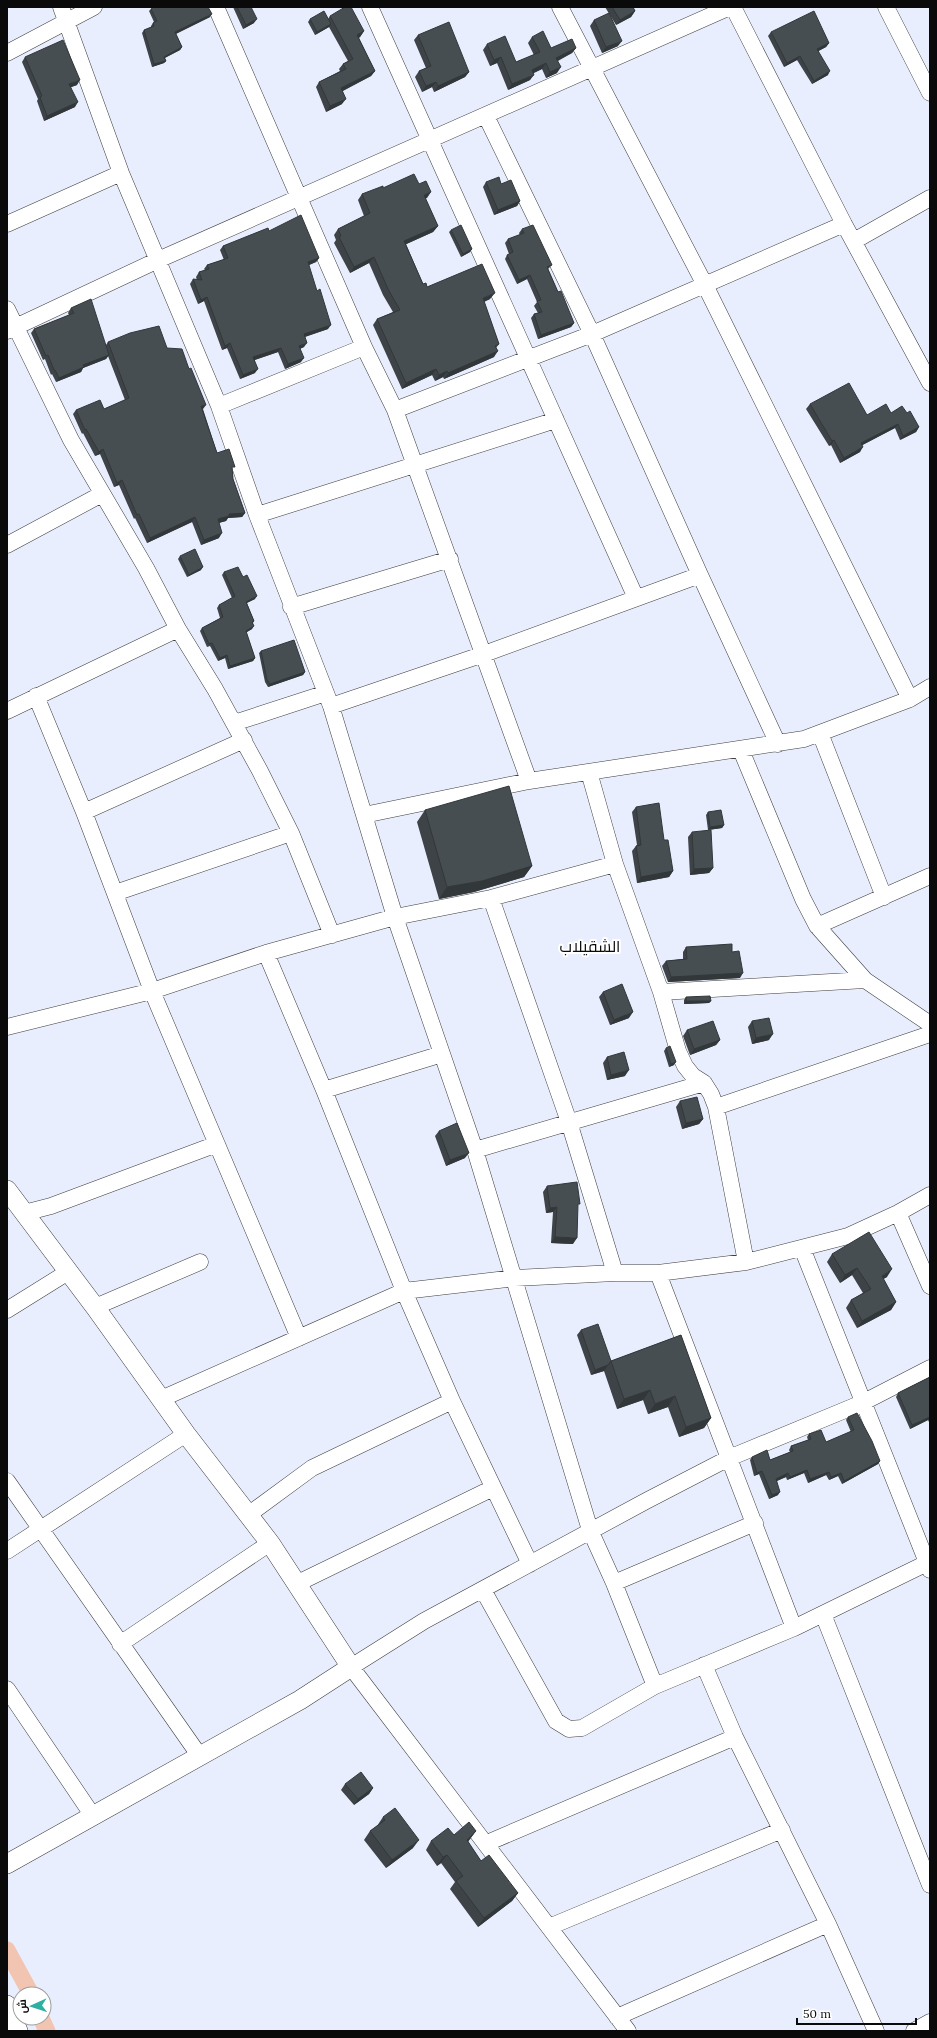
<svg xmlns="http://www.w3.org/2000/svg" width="937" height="2038" viewBox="0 0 937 2038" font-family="Lora,Cairo,serif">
	<rect width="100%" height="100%" fill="#e9eefe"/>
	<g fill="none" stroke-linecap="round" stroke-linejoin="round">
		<path stroke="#f1c5b1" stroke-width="17" d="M7,1950L31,1994
			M41,2018L47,2031"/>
		<defs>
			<path id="minor" d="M61,7L121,173L219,406L257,515L331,706L395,917L475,1150L590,1530L614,1583L655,1686
				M216,7L364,347L395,410L529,781
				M370,7L636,598
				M560,7L705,285L910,699
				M733,7L844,224L930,383
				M886,7L930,93
				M7,53L94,7
				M486,116L592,334L700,575L778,744
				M7,224L121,173
				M854,241L930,198
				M7,309L71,440L146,568L178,629L215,689L260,771L291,833L332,935
				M7,331L158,260L730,7
				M219,406L364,347
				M395,410L592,334L844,224
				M257,515L556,420
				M7,545L102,494
				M291,607L450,559
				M36,696L84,812L152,991L299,1338
				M331,706L484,654L700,575
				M7,711L178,629
				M234,723L326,693
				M820,733L884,897
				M741,750L803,899L817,926L865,980L930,1024
				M589,772L615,864L661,992L678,1051L685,1066L693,1076L704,1083L711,1094L716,1107L746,1262
				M84,812L244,740
				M364,815L529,781L804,739L910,699L930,687
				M115,893L291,833
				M491,898L569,1122L615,1273
				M817,926L930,876
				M266,953L324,1090L404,1291L452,1401L530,1564
				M661,992L865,980
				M7,1027L152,991L266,953L395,917L491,898L615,864
				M324,1090L442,1054
				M716,1107L930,1034
				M475,1150L704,1083
				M24,1213L51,1206L217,1144
				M898,1213L930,1286
				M802,1248L930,1570
				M658,1273L794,1628
				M95,1307L200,1262
				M7,1310L68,1272
				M161,1399L404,1291L515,1278L615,1273H658L746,1262L848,1236L898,1213L930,1195
				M7,1481L199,1755
				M248,1515L312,1468L452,1401
				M7,1551L186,1434
				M298,1583L493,1488
				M614,1583L755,1523
				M483,1590L556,1721L569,1729L582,1728L655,1686L794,1628L927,1563
				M823,1614L930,1885
				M120,1644L270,1543
				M704,1665L735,1737L828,1924L876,2031
				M7,1689L93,1816
				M487,1843L735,1737
				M549,1927L782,1830
				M617,2017L828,1924
				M628,2031L351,1667L424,1621L646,1501L729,1458L862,1403L930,1368
				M914,2031L930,2022"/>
			<path id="tertiary" d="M7,1190L95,1307L186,1434L270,1543L351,1667L300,1700L7,1864
				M7,2005L18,2031"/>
		</defs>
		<use href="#minor" stroke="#3d3d3d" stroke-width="17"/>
		<use href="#tertiary" stroke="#3d3d3d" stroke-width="20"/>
		<use href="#minor" stroke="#fff" stroke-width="16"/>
		<use href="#tertiary" stroke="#fff" stroke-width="19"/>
	</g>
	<path fill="#3d4347" d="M233,7H251L254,23L243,29Z
		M605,7H633L635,11L631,17L616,25Z
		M151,9L210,17L176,34L182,47L180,50L165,58L166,61L164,63L152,67L142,33L144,30L151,27V26L153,23L154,22L149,11Z
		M330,16L364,31L360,37L359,38L375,71L371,76L343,91L342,104L326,112L316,87L319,82L340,71L339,69L343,64L348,61L329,27L315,35L308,22L310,19H328Z
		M594,20L618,46L602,53L590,26Z
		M771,32L829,43L826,47L818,51L828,75L812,84L797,60L784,67L768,36Z
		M418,35L469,72L465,77L434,92L432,87L422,92L415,77L419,71L426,68L414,40Z
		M532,37L551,48H576L572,53L558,61L557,73L546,78L542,69L533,73L530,80L508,90L497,63L490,66L483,50L487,44L516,62L534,55L528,43Z
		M25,57L77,85L71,87L75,107L44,121L37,101L38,99L22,62Z
		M486,182L501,184L520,201L517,206L494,215L483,187Z
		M383,188L427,198H425L438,226L433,232L406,244L423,284L427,287L490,299L484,302L499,344L496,348L494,357L444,379L443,377L435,381L432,375L402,389L373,325L377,319L393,312L383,295L369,263L350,273L334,243L336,240L334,235L338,229L364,216L358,200L362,194Z
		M522,229L552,265L548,269L558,292L574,323L571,327L538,339L531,318L534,314L538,313L534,306L537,302L527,279L517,284L505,259L507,255L509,254L505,243L508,239L520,235L519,233Z
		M451,230L472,249L470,252L461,257L449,232Z
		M269,231L319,258L316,262L308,265L328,329L305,337L304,347L300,349L301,362L285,369L278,352L255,360V373L240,379L227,348L222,350L204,301L198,304L190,284L193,279L197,280L196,277L199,272L205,270L204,269L207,265L224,260L220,250L223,246Z
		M71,308L106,345L108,342L167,348L203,409L217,453L232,470L233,479L245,513L242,517L228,518L226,521L219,523V538L201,545L192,522L147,543L135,518L134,519L119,485L114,487L100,454L95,456L83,433L82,434L73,414L76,410L104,409L125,400L108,356L106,359L83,368L81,372L56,382L52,374L51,375L45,359L43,360L31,333L34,329L69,315L68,313Z
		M810,404L867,415L891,413H907L919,427L916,432L900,440L895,428L862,445L860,452L840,463L831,445L829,446L806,409Z
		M180,556L201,570L187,577L178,559Z
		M224,572L243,577L255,599L247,603L254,621L253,623L252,629L246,632L255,658L253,661L228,669L225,658L218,661L210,646L207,647L200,631L202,628L220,618L217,608L219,605L232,598L222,575Z
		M261,651L305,672L303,675L268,687L265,682L259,653Z
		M636,807L664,840L673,871L669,877L637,883L632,851L636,846L637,845L632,812Z
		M425,810L532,866L524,877L474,892L439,899L417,822Z
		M708,812L724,825L722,828L708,830L706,815Z
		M692,832L713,868L709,873L690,875L688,837Z
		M686,947L732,952L740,978L668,982L662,966L666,961L683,959V952Z
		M603,992L629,1018L610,1025L599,997Z
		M686,997L711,1001L709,1003L684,1004V1000Z
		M752,1021L769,1040L752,1044L748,1027Z
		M687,1030L720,1040L716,1045L690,1055L683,1036Z
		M666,1048L674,1065L669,1067L664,1051Z
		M607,1057L625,1076L607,1080L603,1063Z
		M680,1101L703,1119L699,1124L682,1129L676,1107Z
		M439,1131L465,1158L446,1166L435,1136Z
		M547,1186L573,1244L551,1243L553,1212L546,1213L543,1192Z
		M832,1254L887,1277L883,1279L896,1302L891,1310L857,1328L846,1308L851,1300L863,1293L852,1275L840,1283L827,1262Z
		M581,1330L611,1361L681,1335L711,1418L704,1428L679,1437L668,1407L648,1414L643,1400L617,1409L604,1371L591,1375L577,1335Z
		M930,1377V1422H929L928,1420L910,1429L896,1397L898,1393Z
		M848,1417L880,1461L878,1464L842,1484L838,1476L829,1480L826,1475L808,1483L804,1473L787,1480L786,1477L777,1481L778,1495L769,1499L759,1474L754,1476L750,1460L752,1457L770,1460L790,1452L789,1450L791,1446L808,1440L807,1437L809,1434L826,1442L851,1432L846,1420Z
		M345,1784L373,1788L369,1794L354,1805L341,1790Z
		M383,1817L413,1848L386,1868L364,1840L370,1831L377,1826Z
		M476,1831L470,1839L468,1842L481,1861L518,1893L512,1901L478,1927L450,1889L455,1882L441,1863L437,1866L426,1850L431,1841L454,1835Z"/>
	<path fill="#323739" d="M635,11L631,17L616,25L620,20Z
		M212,14L210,17L173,35L175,32Z
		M257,19L254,23L243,29L246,25Z
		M331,24L329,27L315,35L317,32Z
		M364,31L360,37L353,40L357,35Z
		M622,41L618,46L602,53L606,47Z
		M829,43L826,47L815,53L817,49Z
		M182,47L180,50L162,59L164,57Z
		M576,48L572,53L552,63L556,58Z
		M800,56L797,60L784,67L787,63Z
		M501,57L497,63L490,66L494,60Z
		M166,61L164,63L152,67L154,64Z
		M546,63L542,69L528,76L532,70Z
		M561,67L557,73L546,78L550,72Z
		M375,71L371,76L338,93L341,88Z
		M830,71L828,75L812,84L814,81Z
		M469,72L465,77L434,92L438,86Z
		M534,75L530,80L508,90L512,84Z
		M80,80L77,85L66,89L69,84Z
		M436,82L432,87L422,92L426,86Z
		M346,99L342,104L326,112L330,106Z
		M78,102L75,107L44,121L47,116Z
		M431,192L427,198L420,201L424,195Z
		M520,201L517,206L494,215L498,210Z
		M438,226L433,232L400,247L404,241Z
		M472,249L470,252L461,257L463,254Z
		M374,257L369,263L350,273L354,267Z
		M319,258L316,262L305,267L308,262Z
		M530,275L527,279L517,284L519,280Z
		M495,293L490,299L478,304L483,298Z
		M207,297L204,301L198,304L201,300Z
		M574,323L571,327L538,339L541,335Z
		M331,325L328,329L301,338L304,334Z
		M230,343L227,348L222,350L225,346Z
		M307,343L304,347L296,350L299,346Z
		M281,348L278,352L251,361L253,357Z
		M498,351L494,357L444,379L448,373Z
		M109,355L106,359L83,368L81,372L56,382L59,378L83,365Z
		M304,358L301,362L285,369L288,364Z
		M258,369L255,373L240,379L243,375Z
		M436,369L432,375L402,389L406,383Z
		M447,371L443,377L435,381L439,375Z
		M206,405L203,409L198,411L201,406Z
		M898,424L895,428L857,448L861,443Z
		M919,427L916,432L900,440L903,436Z
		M834,440L831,445L829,446L832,441Z
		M863,447L860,452L840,463L844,458Z
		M103,449L100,454L95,456L99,452Z
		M122,480L119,485L114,487L117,483Z
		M245,513L242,517L228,518L226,521L214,524L218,519L229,514Z
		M195,517L192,522L147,543L150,538Z
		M222,533L219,538L201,545L204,540Z
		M203,567L201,570L187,577L189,575Z
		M257,596L255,599L244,604L246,602Z
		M254,626L252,629L244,634L246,631Z
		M227,655L225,658L218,661L220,658Z
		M255,658L253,661L228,669L230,666Z
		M305,672L303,675L268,687L270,684Z
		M724,825L722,828L708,830L710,827Z
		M532,866L524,877L474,892L439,899L447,887Z
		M713,868L709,873L690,875L694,869Z
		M673,871L669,877L637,883L641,877Z
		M743,973L740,978L668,982L671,977Z
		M686,1001H711L709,1003L684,1004Z
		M633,1012L629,1018L610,1025L614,1020Z
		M773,1034L769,1040L752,1044L756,1038Z
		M720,1040L716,1045L690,1055L694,1049Z
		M676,1062L674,1065L669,1067L671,1064Z
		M629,1070L625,1076L607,1080L611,1075Z
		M703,1119L699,1124L682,1129L686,1123Z
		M469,1153L465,1158L446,1166L450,1160Z
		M557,1207L553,1212L546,1213L550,1208Z
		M555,1237L577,1238L573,1244L551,1243Z
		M857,1268L852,1275L840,1283L845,1275Z
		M892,1269L887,1277L876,1283L882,1276Z
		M896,1302L891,1310L857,1328L862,1321Z
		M608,1365L604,1371L591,1375L595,1370Z
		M650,1390L643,1400L617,1409L624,1399Z
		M675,1396L668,1407L648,1414L655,1404Z
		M930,1417L928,1420L910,1429L912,1425Z
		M711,1418L704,1428L679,1437L686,1427Z
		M880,1461L878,1464L842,1484L844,1481Z
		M807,1470L804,1473L787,1480L790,1477Z
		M762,1471L759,1474L754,1476L757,1473Z
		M829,1472L826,1475L808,1483L810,1479Z
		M788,1473L786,1477L774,1482L776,1479Z
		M841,1473L838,1476L829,1480L831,1477Z
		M780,1492L778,1495L769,1499L772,1495Z
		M373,1788L369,1794L354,1805L358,1799Z
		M476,1831L470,1839L461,1848L467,1840Z
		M419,1840L413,1848L386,1868L392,1860Z
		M447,1855L441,1863L437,1866L443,1857Z
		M518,1893L512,1901L478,1927L484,1918Z"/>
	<path fill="#474e52" stroke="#323739" d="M154,7H208L212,14L175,32L182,47L164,57L166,61L154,64L144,30L154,26L153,23L157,21L151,9Z
		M237,7H251L257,19L246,25Z
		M345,7H351L364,31L357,35L375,71L341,88L346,99L330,106L319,82L346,69L343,64L353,59L330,16Z
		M612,7H633L635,11L620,20Z
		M324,11L331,24L317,32L310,19Z
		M814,11L829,43L817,49L830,71L814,81L800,56L787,63L771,32Z
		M609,13L622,41L606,47L594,20Z
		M449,22L469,72L438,86L436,82L426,86L419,71L431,66L418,35Z
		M543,31L551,48L572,39L576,48L556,58L561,67L550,72L546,63L532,70L534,75L512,84L501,57L494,60L487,44L505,36L516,62L540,52L532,37Z
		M63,40L80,80L69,84L78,102L47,116L40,97L42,96L25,57Z
		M414,174L419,184L426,181L431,192L424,195L438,226L404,241L423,284L426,283L427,287L482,264L495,293L483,298L499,344L495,346L498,351L448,373L447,371L439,375L436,369L406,383L377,319L400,310L388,289L374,257L354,267L339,237L341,236L338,229L370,213L362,194L383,186V188Z
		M499,177L501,184L511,180L520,201L498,210L486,182Z
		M301,215L319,258L308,262L317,291L320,289L331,325L304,334L307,343L299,346L304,358L288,364L281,348L253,357L258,369L243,375L230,343L225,346L207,297L201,300L193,279L202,280L199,272L209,269L207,265L228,258L223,246L268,228L269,231Z
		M461,225L472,249L463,254L451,230Z
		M533,225L552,265L547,267L558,292L561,291L574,323L541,335L534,314L542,312L537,301L541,300L530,275L519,280L507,255L513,252L508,239L524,233L522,229Z
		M91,299L109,355L83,365L84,367L59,378L55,370H54L48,355L46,356L34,329L74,313L71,308Z
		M159,326L167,348L182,349L189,369L191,368L206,405L201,406L217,453L229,449L235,467H232L233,479L245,513L229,514V516L218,519L222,533L204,540L195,517L150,538L139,514L137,515L122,480L117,483L103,449L99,452L86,429L85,430L76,410L100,400L104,409L129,398L108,342L130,333Z
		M849,383L867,415L886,404L891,413L902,406L907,413L910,411L919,427L903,436L898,424L861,443L863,447L844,458L834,440L832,441L810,404Z
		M195,549L203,567L189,575L180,556Z
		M238,567L243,577L247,575L257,596L246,602L254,621L252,622L254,626L246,631L255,658L230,666L227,655L220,658L212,643L209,644L202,628L223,617L219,605L235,596L224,572Z
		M294,640L305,672L270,684L267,680L261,651Z
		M509,786L532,866L482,881L447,887L425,810Z
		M659,803L664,840H668L673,871L641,877L636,846L641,845L636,807Z
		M721,810L724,825L710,827L708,812Z
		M711,830L713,868L694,869L692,832Z
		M732,944V952L739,951L743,973L671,977L666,961L687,959L686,947Z
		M622,984L633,1012L614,1020L603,992Z
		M710,996L711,1001H686V997Z
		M769,1018L773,1034L756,1038L752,1021Z
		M713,1021L720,1040L694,1049L687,1030Z
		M670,1046L676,1062L671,1064L666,1048Z
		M624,1052L629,1070L611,1075L607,1057Z
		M697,1097L703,1119L686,1123L680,1101Z
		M457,1123L469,1153L450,1160L439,1131Z
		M577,1182L580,1204H578L577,1238L555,1237L557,1207L550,1208L547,1186Z
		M869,1232L892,1269L882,1276L896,1302L862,1321L851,1300L871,1289L857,1268L845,1275L832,1254Z
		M598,1324L611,1361L608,1365L595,1370L581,1330Z
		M681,1335L711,1418L686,1427L675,1396L655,1404L650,1390L624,1399L611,1361Z
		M930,1377V1417L912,1425L898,1393Z
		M857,1413L872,1441L880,1461L844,1481L841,1473L831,1477L829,1472L810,1479L807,1470L790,1477L788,1473L776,1479L780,1492L772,1495L762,1471L757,1473L752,1457L767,1450L770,1460L793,1451L791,1446L811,1439L809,1434L821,1430L826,1442L854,1430L848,1417Z
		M361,1772L373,1788L358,1799L345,1784Z
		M395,1808L419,1840L392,1860L370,1831L385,1820L383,1817Z
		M469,1822L476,1831L467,1840L481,1861L489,1855L518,1893L484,1918L456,1881L463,1876L447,1855L443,1857L431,1841L448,1828L454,1835Z"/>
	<g text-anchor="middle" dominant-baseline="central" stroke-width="4" stroke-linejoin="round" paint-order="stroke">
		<g font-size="16" fill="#0a0a0a" stroke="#fff">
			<text x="590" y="946">الشقيلاب</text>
		</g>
	</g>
	<rect width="937" height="2038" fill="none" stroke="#0a0a0a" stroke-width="16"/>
	<g transform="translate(32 2006) rotate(267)"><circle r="19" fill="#ffffff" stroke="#9d9d9d"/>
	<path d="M0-3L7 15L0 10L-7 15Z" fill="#2dafa1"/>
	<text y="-6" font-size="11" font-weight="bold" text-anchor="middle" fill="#0a0a0a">ش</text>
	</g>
	<path d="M797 2018v6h119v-6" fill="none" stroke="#0a0a0a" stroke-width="2"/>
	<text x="803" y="2018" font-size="12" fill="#0a0a0a" stroke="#ffffff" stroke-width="3" paint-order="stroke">50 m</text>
</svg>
